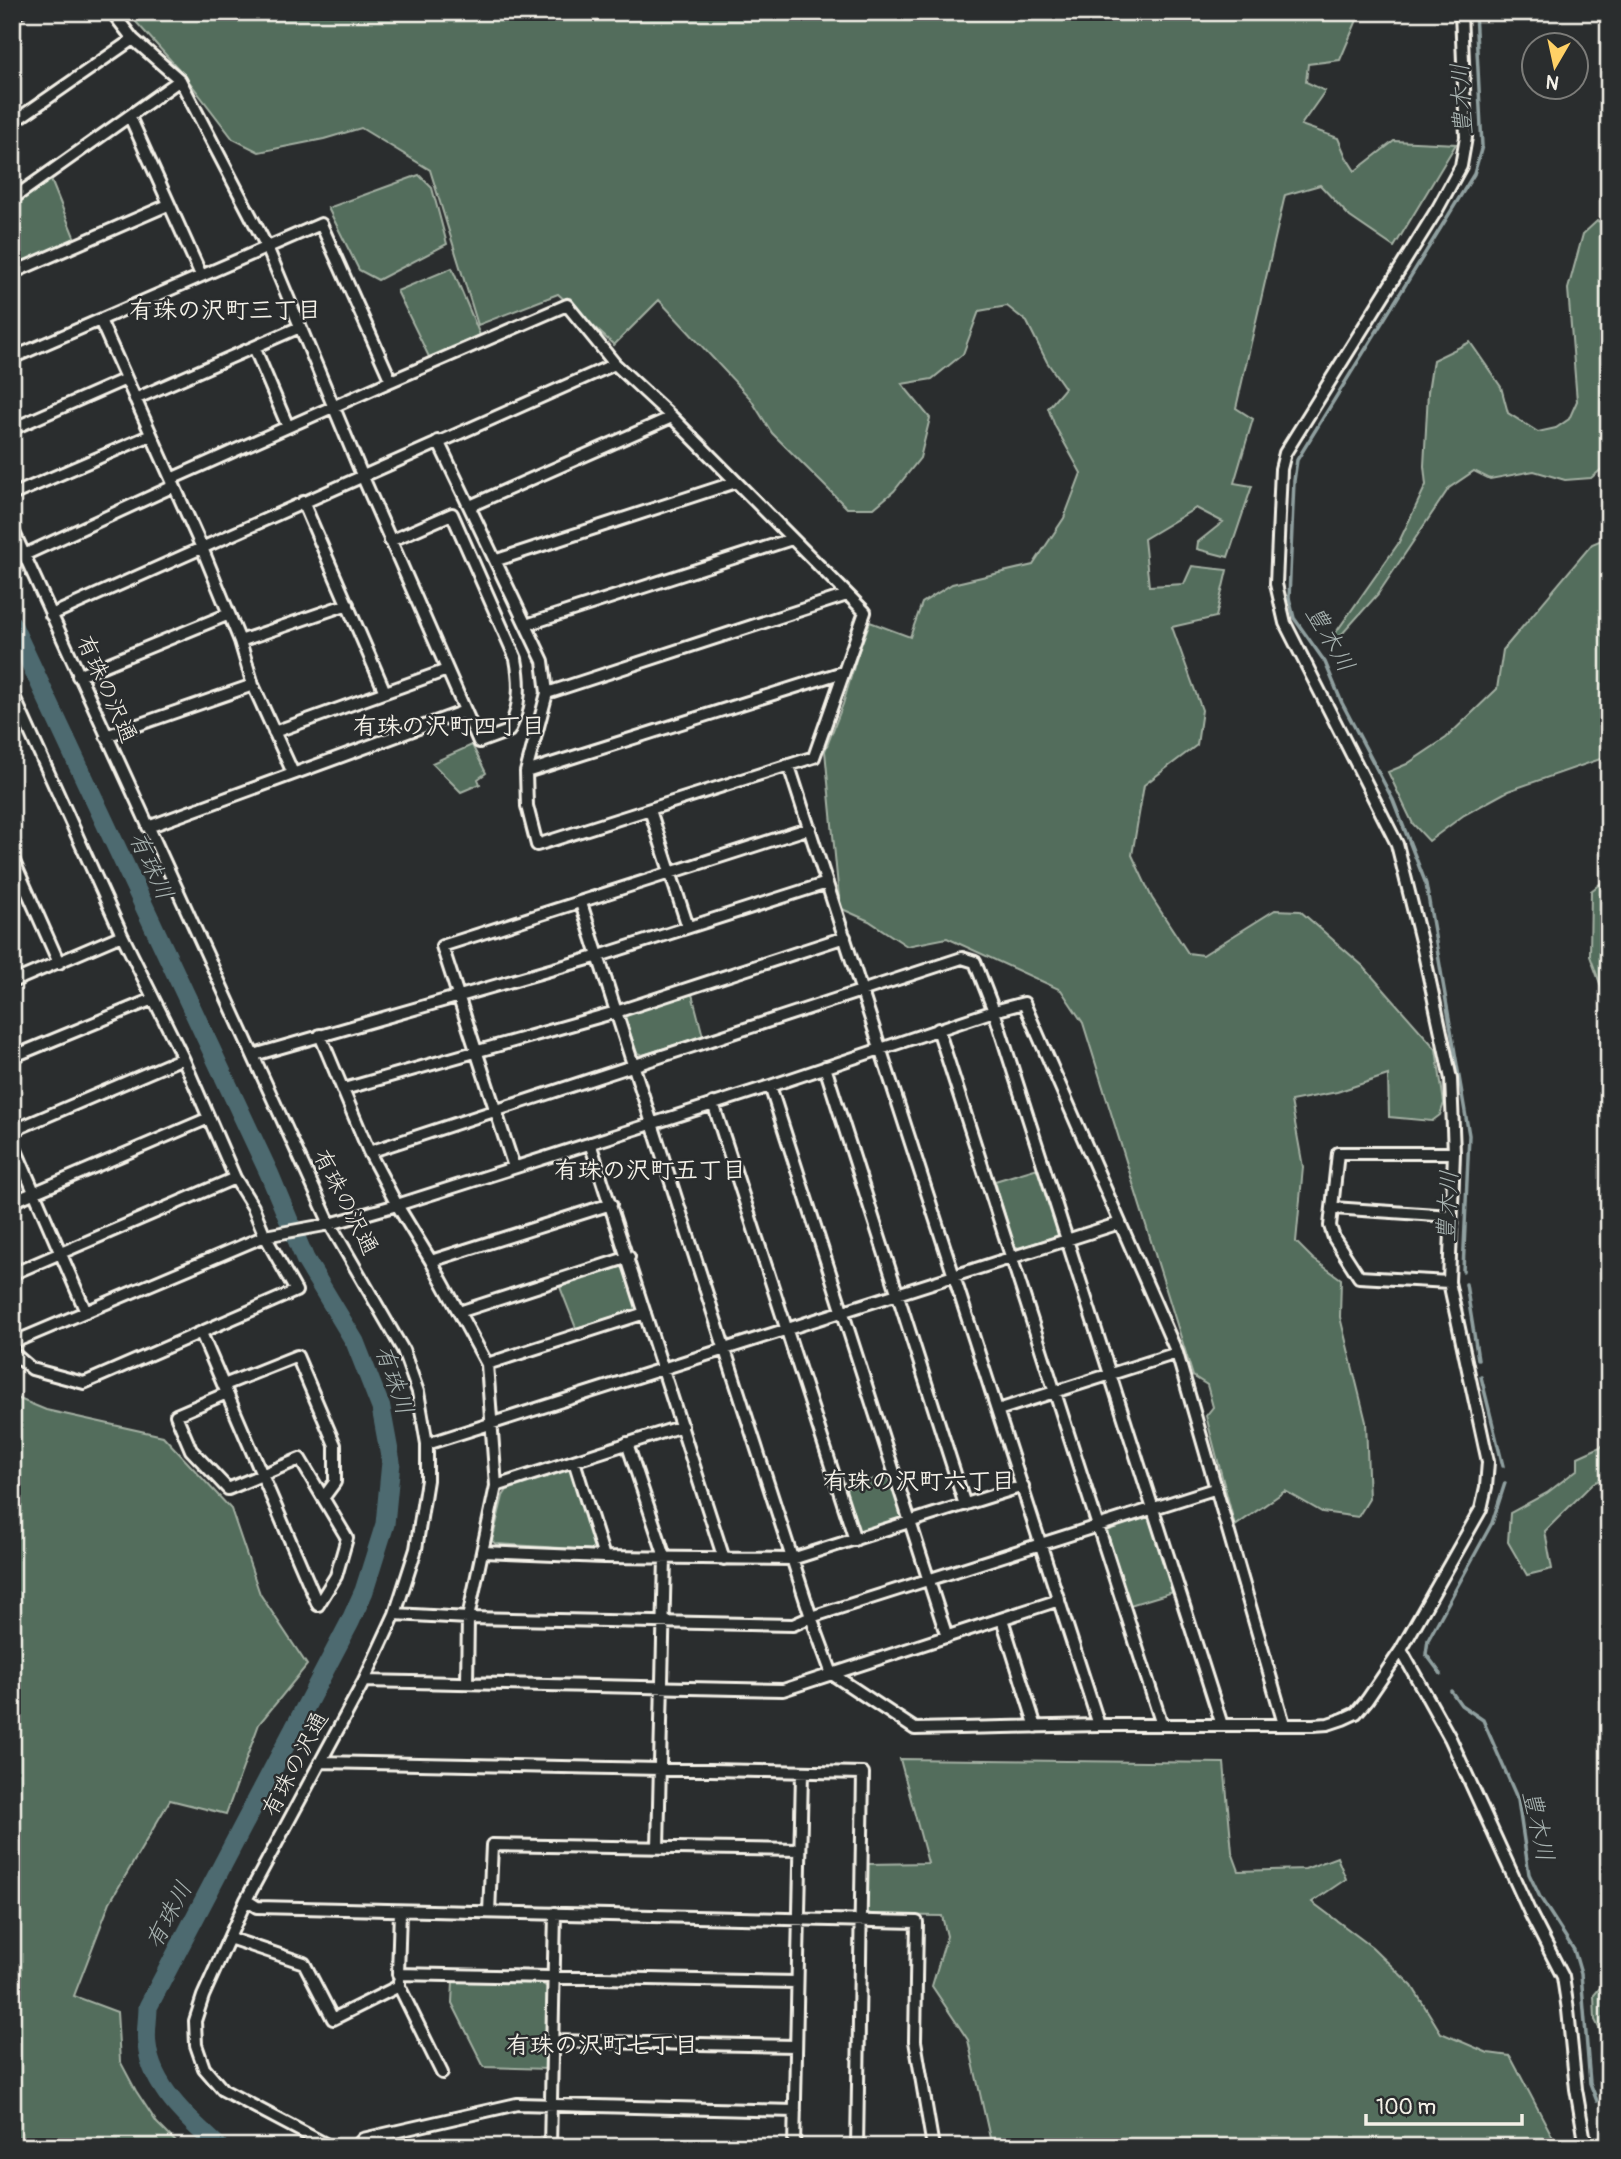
<svg xmlns="http://www.w3.org/2000/svg" width="1621" height="2159" viewBox="0 0 1621 2159" font-family="Pangolin,'Klee One',sans-serif">
	<rect width="100%" height="100%" fill="#2a2d2e"/>
	<filter id="ink" filterUnits="userSpaceOnUse"><feTurbulence type="fractalNoise" baseFrequency=".0143" numOctaves="2"/><feDisplacementMap in="SourceGraphic" scale="14" xChannelSelector="R" yChannelSelector="G"/><feConvolveMatrix kernelMatrix="1 2 1 2 8 2 1 2 1" color-interpolation-filters="sRGB"/></filter>
	<g filter="url(#ink)">
		<path fill="#526d5c" stroke="#a3afa2" stroke-width="2" d="M127,12H1354L1357,20L1340,60L1308,64L1306,82L1325,91L1301,125L1338,138L1346,157L1355,171L1394,141L1456,144L1394,247L1350,217L1320,185L1285,195L1236,408L1253,419L1234,483L1252,486L1228,557L1197,549L1198,542L1223,522L1196,508L1144,539L1149,586L1184,584L1192,566L1227,570L1216,617L1172,627L1202,710L1197,745L1144,785L1132,855L1152,898L1188,953L1203,955L1275,910L1300,911L1363,966L1436,1049L1444,1103L1440,1115L1432,1121L1389,1117L1388,1075L1337,1092L1291,1101L1303,1167L1296,1242L1313,1259L1341,1279L1340,1317L1366,1422L1369,1499L1358,1517L1322,1512L1285,1491L1235,1526L1206,1416L1213,1407L1207,1385L1193,1376L1083,1023L1061,990L947,938L907,946L869,921L840,908L825,751L843,704L858,653L870,622L910,637L922,603L952,584L1033,565L1064,518L1081,473L1055,426L1048,408L1065,388L1047,362L1027,322L1007,306L979,311L963,354L932,379L902,384L930,418L920,458L894,491L874,508H847L772,433L750,398L659,300L614,345L558,294L478,325L430,170L361,128L324,139L259,152L233,139L184,75Z
			M419,175L432,188L447,244L378,280L359,270L328,208Z
			M51,180L75,239L12,267V205Z
			M1597,221L1609,223V463L1591,478L1565,480L1534,471L1490,479L1474,471L1449,488L1378,594L1333,644L1330,641L1398,544L1426,485L1424,466L1428,392L1433,360L1470,342L1501,387L1508,413L1538,432L1556,428L1569,419L1577,401L1568,289L1583,234Z
			M452,268L480,335L430,359L397,291Z
			M1609,537V756L1508,791L1464,815L1429,841L1413,824L1388,772L1407,764L1446,738L1497,689L1503,650L1592,544Z
			M472,745L486,773L478,779L480,784L461,792L432,763Z
			M1609,877V1008L1590,956L1591,891Z
			M692,994L703,1036L643,1055L637,1053L625,1018L628,1014Z
			M1038,1168L1058,1233L1057,1236L1019,1248L1014,1246L995,1181Z
			M621,1267L625,1269L637,1306L635,1310L576,1328L560,1287Z
			M12,1396L46,1410L163,1436L231,1509L260,1594L307,1665L259,1724L226,1814L170,1800L110,1902L74,1996L117,2012L120,2061L136,2091L157,2123L181,2147H12Z
			M1609,1443V1476L1593,1483L1545,1531L1552,1569L1527,1575L1508,1542L1510,1513L1547,1493L1578,1469V1457Z
			M572,1469L597,1546L593,1550L496,1544L492,1541L503,1496L507,1490Z
			M889,1474L903,1517L901,1521L863,1533L859,1531L844,1489Z
			M1149,1515L1173,1592L1130,1605L1106,1529Z
			M900,1759L1224,1763L1232,1852L1239,1871L1305,1869L1337,1857L1346,1879L1312,1902L1372,1947L1412,1986L1441,2033L1488,2053L1510,2056L1558,2147H992L968,2040L932,1986L947,1936L942,1916L872,1915L866,1911L868,1864L928,1863Z
			M1609,1977V2048L1595,2020L1594,1995Z
			M538,1981L547,1987V2069L484,2067L452,2003L453,1982Z"/>
		<g fill="none" stroke-linecap="round" stroke-linejoin="round">
			<path stroke="#90a0a0" stroke-width="3.5" d="M1463,1271L1469,1135L1426,884L1393,800L1342,703L1325,662L1294,618L1289,598L1294,481L1297,460L1474,174L1482,146L1475,12
				M1466,1284L1478,1359
				M1481,1377L1503,1466
				M1441,1674L1426,1654L1428,1640L1492,1523L1505,1483
				M1451,1691L1461,1705L1483,1720L1518,1800L1529,1874L1540,1897L1574,1950L1581,1974L1590,2083L1597,2101"/>
			<path stroke="#4d6a70" stroke-width="19" d="M12,624L269,1173L305,1259L355,1342L381,1408L391,1462L385,1524L364,1591L350,1622L148,2007C148,2019 145,2033 147,2045C151,2087 190,2121 219,2147"/>
			<defs>
				<path id="street" d="M112,12L133,39L180,80L267,247L362,475L479,742L509,731C520,707 521,685 516,659L452,514L390,541
					M12,14L20,12
					M130,117L201,275
					M12,123L133,39
					M12,199L180,80
					M12,273L168,205
					M100,320L202,548L240,641L253,685L293,773
					M254,347L288,427
					M12,358L321,224L391,381
					M135,399L300,327
					M12,429L126,379
					M171,479L391,381L567,305L615,364L672,417L865,612L814,757L537,845L527,806L526,772L547,693L543,661L438,441
					M12,495L151,435
					M303,502L385,692
					M470,506L672,417
					M12,528L330,1224L403,1350L418,1392L427,1444V1480L416,1549L395,1614L364,1681L246,1900L203,1996L195,2021L196,2045L204,2068L223,2090L331,2147
					M24,555L174,486
					M497,560L736,482
					M51,615L615,364
					M526,625L792,539
					M240,641L348,604
					M78,676L229,614
					M12,692L122,935L183,1058L235,1178L253,1207L265,1236L296,1291L84,1383L32,1369L12,1352
					M547,693L847,595
					M274,732L447,670
					M106,736L253,685
					M789,766L1099,1725
					M526,772L843,672
					M650,810L688,927
					M148,827L465,711
					M12,857L59,963
					M581,903L811,1617L832,1674L915,1729L1099,1725H1313L1328,1724L1343,1719L1356,1713L1367,1700L1401,1650L1481,1509L1486,1487L1488,1462L1449,1282L1454,1153L1451,1079L1423,949L1397,844L1285,623L1276,584L1281,469L1285,453L1438,208L1461,166L1466,137L1461,12
					M12,982L122,935
					M938,1029L1162,1725
					M320,1035L369,1152L397,1205L431,1261L487,1364L496,1486L468,1618L467,1682
					M254,1055L599,956L827,883
					M12,1057L153,999
					M825,1067L965,1505
					M770,1086L947,1637
					M344,1089L616,1012L845,937
					M713,1103L855,1540
					M12,1131L183,1058
					M12,1141L86,1312
					M590,1143L724,1559
					M369,1152L962,958L975,962L994,1011L1222,1725
					M514,1167L442,946L810,828
					M12,1202L209,1118
					M1333,1208L1451,1216
					M431,1261L611,1204
					M12,1274L235,1178
					M1449,1282L1359,1277L1334,1238L1330,1226L1338,1153H1454
					M459,1312L629,1257
					M201,1333L318,1605
					M12,1343L265,1236L330,1224L397,1205L770,1086L994,1011L1024,1003L1177,1353L1284,1724
					M487,1364L645,1313
					M224,1385L297,1356L335,1445V1482L324,1497
					M227,1393L176,1415L191,1450L228,1489L300,1459L347,1538L336,1576L318,1605
					M998,1410L1177,1353
					M627,1443L665,1557L658,1847
					M427,1444L1120,1223
					M574,1461L604,1557
					M496,1486L682,1426
					M483,1552L604,1557L792,1559L1023,1486
					M395,1614L468,1618L793,1625L811,1617L1214,1489
					M1002,1619L1036,1727
					M1401,1650L1450,1738L1530,1913L1563,1977L1568,2010L1576,2089L1586,2147
					M364,1681L783,1690L1059,1600
					M320,1762L863,1773L857,2147
					M246,1900L257,1907L917,1922L915,2041L933,2147
					M400,1911L398,1974L797,1982
					M489,1912L492,1845L800,1850
					M229,1938L304,1963L333,2019L399,1986
					M399,1981V1986L442,2073
					M553,2041L796,2046
					M356,2147L363,2139L517,2104L795,2111
					M550,2147L555,1913
					M794,2147L802,1772"/>
			</defs>
			<use href="#street" stroke="#f4f1e8" stroke-width="16"/>
			<use href="#street" stroke="#2a2d2e" stroke-width="10"/>
		</g>
	</g>
	<g text-anchor="middle" dominant-baseline="central" stroke-width="5" stroke-linejoin="round" paint-order="stroke">
		<g font-size="23" fill="#f4f1e8" stroke="#2a2d2e">
			<text transform="translate(107 689) rotate(66)">有珠の沢通</text>
			<text transform="translate(346 1202) rotate(63)">有珠の沢通</text>
			<text transform="translate(295 1764) rotate(-62)">有珠の沢通</text>
		</g>
		<g font-size="24" font-style="italic" fill="#a9b4b2" stroke="#2a2d2e">
			<text transform="translate(1462 99) rotate(-93)">豊木川</text>
			<text transform="translate(1330 639) rotate(60)">豊木川</text>
			<text transform="translate(151 866) rotate(65)">有珠川</text>
			<text transform="translate(1448 1206) rotate(-87)">豊木川</text>
			<text transform="translate(394 1380) rotate(71)">有珠川</text>
			<text transform="translate(1538 1826) rotate(78)">豊木川</text>
			<text transform="translate(169 1915) rotate(-62)">有珠川</text>
		</g>
		<g font-size="24" font-weight="bold" fill="#f4f1e8" stroke="#2a2d2e">
			<text x="225" y="310">有珠の沢町三丁目</text>
			<text x="449" y="726">有珠の沢町四丁目</text>
			<text x="650" y="1170">有珠の沢町五丁目</text>
			<text x="919" y="1481">有珠の沢町六丁目</text>
			<text x="602" y="2045">有珠の沢町七丁目</text>
		</g>
	</g>
	<rect width="1621" height="2159" fill="none" stroke="#2a2d2e" stroke-width="42"/>
	<rect x="21" y="21" width="1579" height="2117" fill="none" stroke="#f4f1e8" stroke-width="2.5" filter="url(#ink)"/>
	<g transform="translate(1555 66) rotate(189)"><circle r="33" fill="#2a2d2e" stroke="#7b7b78" stroke-width="2"/>
	<path d="M0-5L12 26L0 18L-12 26Z" fill="#ffd166"/>
	<text y="-10" font-size="19" font-weight="bold" text-anchor="middle" fill="#f4f1e8">N</text>
	</g>
	<path d="M1366 2114v10h156v-10" fill="none" stroke="#f4f1e8" stroke-width="3.5"/>
	<text x="1376" y="2114" font-size="21" fill="#f4f1e8" stroke="#2a2d2e" stroke-width="5" paint-order="stroke">100 m</text>
</svg>
